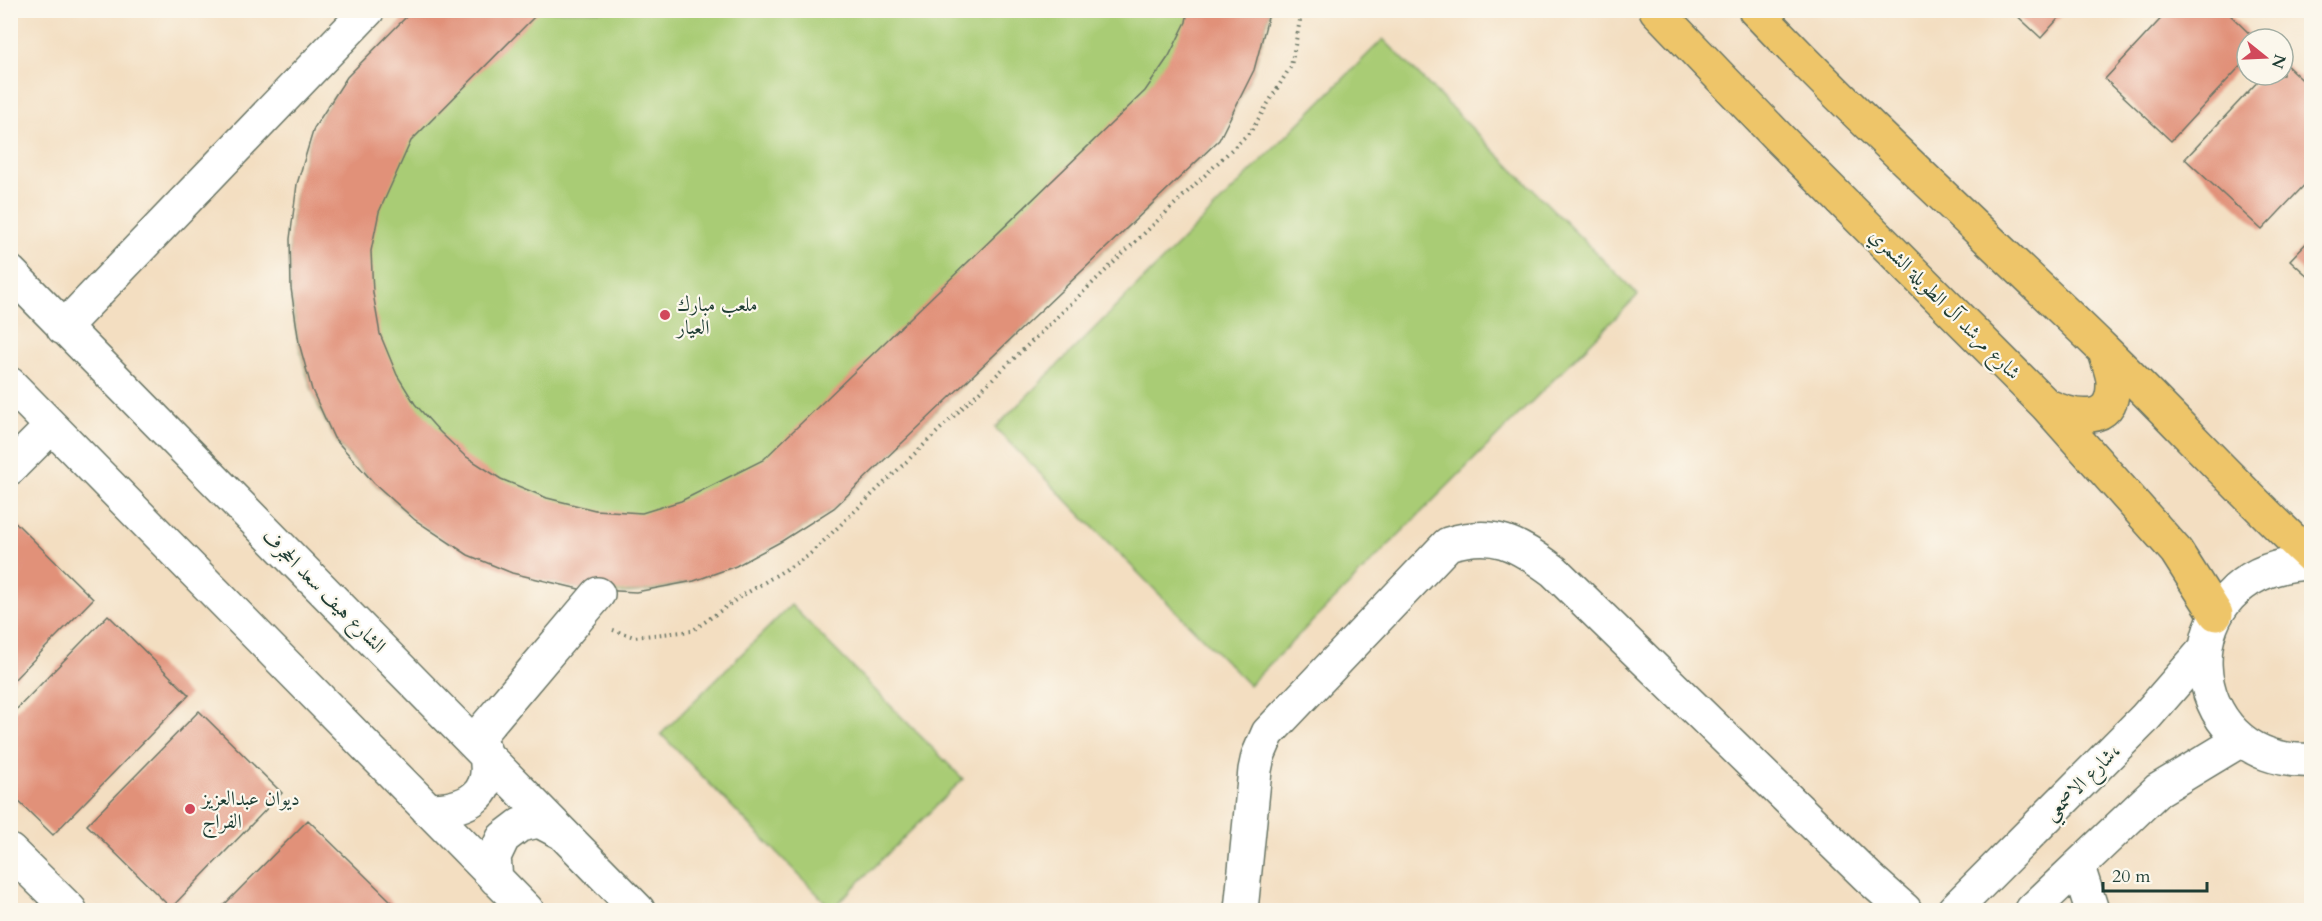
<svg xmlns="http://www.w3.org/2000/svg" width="2322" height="921" viewBox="0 0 2322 921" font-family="Cardo,Amiri,serif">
	<rect width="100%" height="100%" fill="#fbf7ec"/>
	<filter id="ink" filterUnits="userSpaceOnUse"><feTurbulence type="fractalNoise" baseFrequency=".0167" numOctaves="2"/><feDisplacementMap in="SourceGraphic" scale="12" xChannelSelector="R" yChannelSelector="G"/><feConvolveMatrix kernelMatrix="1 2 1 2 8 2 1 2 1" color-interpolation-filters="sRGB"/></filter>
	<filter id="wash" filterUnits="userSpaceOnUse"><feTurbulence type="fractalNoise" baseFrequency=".008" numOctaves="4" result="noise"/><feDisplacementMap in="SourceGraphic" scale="24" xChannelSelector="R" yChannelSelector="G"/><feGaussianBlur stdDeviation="1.35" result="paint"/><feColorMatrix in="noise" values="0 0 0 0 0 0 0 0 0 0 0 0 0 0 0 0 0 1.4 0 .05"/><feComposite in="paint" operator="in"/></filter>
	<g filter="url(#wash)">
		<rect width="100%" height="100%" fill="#f3dec1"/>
		<path fill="#a9cc75" stroke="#648454" stroke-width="1.5" d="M413,11H1270L1254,70L1219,140L834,508C773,548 713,584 638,592C612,595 581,590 555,583C475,564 416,530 360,468C352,458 340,448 333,436C288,355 278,249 304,161C308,150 310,137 316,126C340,81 377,47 413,11Z
			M1383,39L1638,295L1249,685L995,428Z
			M791,605L963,779L832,909L661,734Z"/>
		<g id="blocks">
			<path fill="#e19179" d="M413,10H541L411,141L379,212L371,251L373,293L380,334L397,375L415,404L440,432L465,456L501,479L547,498L595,510L642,513L681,501L763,460L1145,91L1169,56L1186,22L1188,10H1270L1254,70L1219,140L834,508L782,541L736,566L694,581L636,592L579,589L512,573L468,555L415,520L374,483L334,438L312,390L299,343L291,288L290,239L297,184L314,128L347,77Z
				M2011,10H2066L2041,38Z
				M2169,10H2225L2255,39H2247V59L2171,141L2105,79Z
				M2283,62L2312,89V177L2262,230L2185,159L2264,75H2283Z
				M2312,237V280L2290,260Z
				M12,519L93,599L10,684V520Z
				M108,615L189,695L53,835L10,793V716Z
				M199,711L282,793L171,908L87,825Z
				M308,820L399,909L398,910H219Z"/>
		</g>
	</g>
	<g filter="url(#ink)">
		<use href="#blocks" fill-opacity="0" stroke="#697565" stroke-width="1.5"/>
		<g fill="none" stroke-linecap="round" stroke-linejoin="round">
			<defs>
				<path id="minor" d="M10,272L638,910
					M63,328L368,10
					M10,384L527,910
					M10,468L51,427
					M2312,563C2162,566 2177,768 2312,760
					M474,741L598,594
					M428,810C466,810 496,796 485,752
					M10,851L70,910
					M2078,867L2092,910
					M496,879L494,857L503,838L520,825L539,821L560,832
					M1241,910L1255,770L1258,756L1268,733L1448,544C1494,530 1516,543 1554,571L1869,878L1905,910
					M1954,910L2144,719L2205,649
					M2032,910L2158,790L2241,740"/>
				<path id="major" d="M1656,10L1778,137L2046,405L2176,551L2216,614
					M1755,10C1867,128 1987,236 2103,349C2174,418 2240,491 2312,558
					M2046,405C2072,417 2114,428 2113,383C2113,373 2107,361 2105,351"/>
			</defs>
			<use href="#minor" stroke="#697565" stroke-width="36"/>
			<use href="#major" stroke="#697565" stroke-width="36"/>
			<path stroke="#697565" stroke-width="4" stroke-dasharray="1.5 4.5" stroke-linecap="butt" d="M613,630L634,637L692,631L740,597L808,556L1251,131L1291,66L1302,10"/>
			<use href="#minor" stroke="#fff" stroke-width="33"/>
			<use href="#major" stroke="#eec569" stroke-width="33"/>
		</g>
	</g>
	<g fill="#d1495b" stroke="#fbf7ec" stroke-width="2">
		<circle cx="665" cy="315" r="6"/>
		<circle cx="190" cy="809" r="6"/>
	</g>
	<g text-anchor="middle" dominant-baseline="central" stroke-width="4.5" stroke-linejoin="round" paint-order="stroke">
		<g font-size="20" fill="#1f3d34" stroke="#fbf7ec" text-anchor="start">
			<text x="677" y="304">ملعب مبارك<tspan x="677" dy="23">العيار</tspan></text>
			<text x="202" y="798">ديوان عبدالعزيز<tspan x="202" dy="23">الفراج</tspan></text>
		</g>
		<g font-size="20" fill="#1f3d34" stroke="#fbf7ec">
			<text transform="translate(1945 304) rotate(45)">شارع مرشد آل الطويلة الشمري</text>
			<text transform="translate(324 591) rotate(45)">الشارع هيف سعد الحجرف</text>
			<text transform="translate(2082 782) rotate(-45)">شارع الاصمعي،</text>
		</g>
	</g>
	<rect width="2322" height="921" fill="none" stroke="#fbf7ec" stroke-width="36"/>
	<g transform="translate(2265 57) rotate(108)"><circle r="28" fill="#fbf7ec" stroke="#a3ada2" stroke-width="1.5"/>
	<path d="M0-4.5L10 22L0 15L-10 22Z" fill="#d1495b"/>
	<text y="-9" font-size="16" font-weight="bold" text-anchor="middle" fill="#1f3d34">N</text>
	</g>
	<path d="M2103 882v9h104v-9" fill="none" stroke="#1f3d34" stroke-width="3"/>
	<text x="2112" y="882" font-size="18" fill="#1f3d34" stroke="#fbf7ec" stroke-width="4.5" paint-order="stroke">20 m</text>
</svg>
